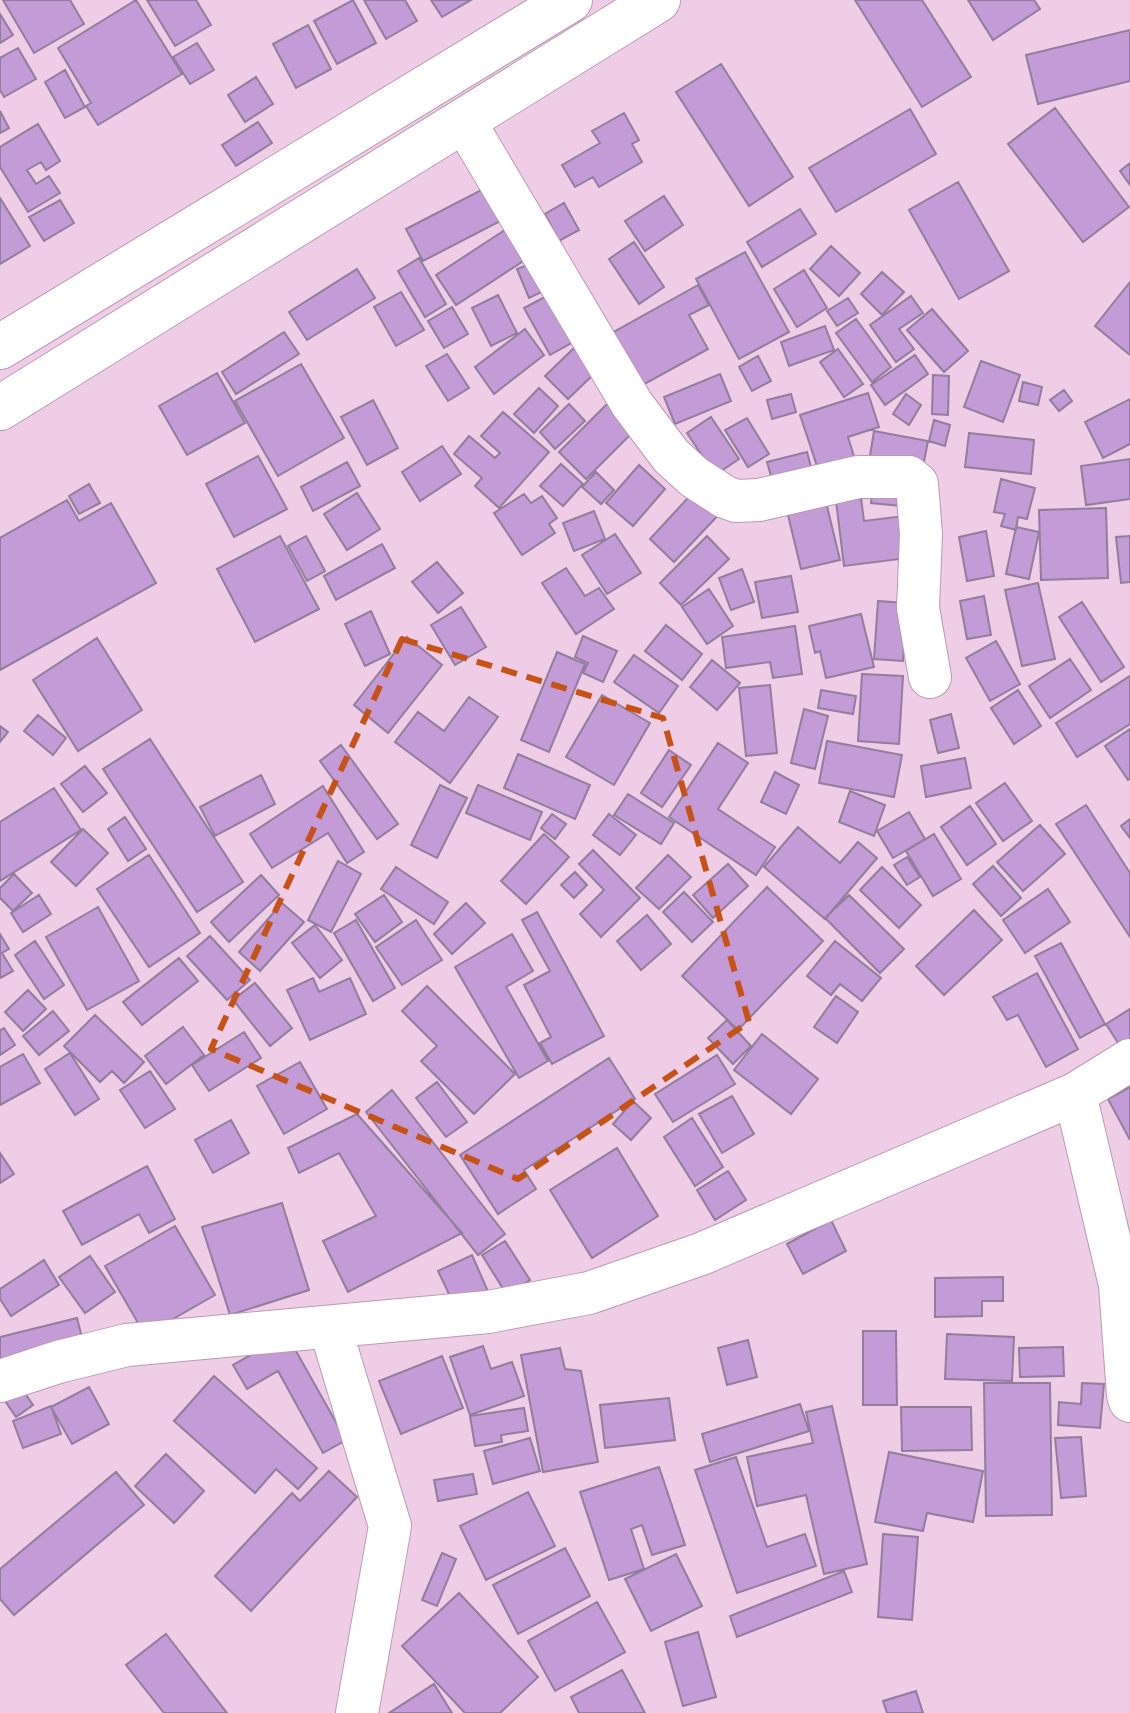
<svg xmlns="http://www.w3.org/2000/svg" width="1130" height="1713" viewBox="0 0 1130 1713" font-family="Poppins,sans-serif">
	<rect width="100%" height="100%" fill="#efcde7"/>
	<path fill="#c39bd6" stroke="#917d9c" stroke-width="2" d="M3,0H70L84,24L34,53Z
		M136,0L182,74L98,125L86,106L91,103L58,48Z
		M147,0H196L211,25L175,46Z
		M353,0L376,43L337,64L314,21Z
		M364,0H405L417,21L386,39Z
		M431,0H471L442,17Z
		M855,0H922L971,77L922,107Z
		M968,0H1034L1040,9L993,40Z
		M0,14L13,35L0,43Z
		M308,25L331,69L296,88L273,44Z
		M1130,30V81L1038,104L1026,55Z
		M197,43L214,70L190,84L173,57Z
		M18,48L36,79L4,97L0,90V58Z
		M721,64L793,177L749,206L676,92Z
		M65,70L85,107L65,118L45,82Z
		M256,77L273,104L245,122L228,95Z
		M1055,108L1129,207L1083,242L1008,144Z
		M910,109L936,154L836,212L809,168Z
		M0,111L9,128L0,133Z
		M624,113L639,140L632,144L642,162L599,187L593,177L575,187L562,165L600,143L592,131Z
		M258,122L272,143L236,166L222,145Z
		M38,124L60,161L46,170L41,162L27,170L36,184L49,176L60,193L28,212L0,167V147Z
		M1130,163V185L1120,171Z
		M958,182L1009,271L959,299L909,210Z
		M489,186L506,218L423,261L406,229Z
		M664,196L683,225L645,251L625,221Z
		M0,198L30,246L0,264Z
		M60,200L74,223L44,241L29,217Z
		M564,203L579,230L559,241L545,214Z
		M800,209L816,234L762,267L747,242Z
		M511,226L531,256L456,305L436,275Z
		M634,242L664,287L639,304L609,259Z
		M831,246L860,273L839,296L810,269Z
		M745,252L789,332L739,359L696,279Z
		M419,258L446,304L425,317L398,271Z
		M537,261L548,289L529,298L517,269Z
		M357,269L375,298L307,340L289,312Z
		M804,270L827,308L797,327L774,289Z
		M882,272L904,292L882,315L861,294Z
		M1130,282V355L1095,326Z
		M698,285L709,305L689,315L708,349L641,386L612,333Z
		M558,290L584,336L550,355L524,308Z
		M401,292L424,330L396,346L374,307Z
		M498,295L517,333L491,346L472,308Z
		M911,296L923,313L899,329L914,349L896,362L870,325Z
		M848,298L858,313L837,326L827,311Z
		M452,307L468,334L444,348L428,321Z
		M932,309L968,351L944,372L907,330Z
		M856,319L891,367L872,382L836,333Z
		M825,326L834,350L789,366L781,342Z
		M525,329L544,355L494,394L475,367Z
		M284,332L299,354L236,394L222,372Z
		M574,348L597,371L568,399L545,376Z
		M838,349L863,384L844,397L820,362Z
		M447,354L469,388L448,401L426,366Z
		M915,355L928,374L885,405L871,385Z
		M758,356L771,381L752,391L739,367Z
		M981,361L1020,375L1003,422L964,407Z
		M301,364L344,438L278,476L235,401Z
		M217,373L245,423L187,455L159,406Z
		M720,374L731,401L675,424L664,397Z
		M933,375L949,376L948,415L932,414Z
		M1023,382L1042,387L1038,405L1019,401Z
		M539,388L558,406L534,433L514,414Z
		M1064,390L1072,401L1059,411L1050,400Z
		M868,393L879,427L848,437L857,466L821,478L800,415Z
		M791,394L796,412L772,419L767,400Z
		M906,394L921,405L909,425L893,414Z
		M1130,399V444L1103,458L1085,422Z
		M373,400L398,448L367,465L341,417Z
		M610,401L637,428L586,479L559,452Z
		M569,404L585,421L555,449L540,432Z
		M503,412L549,452L499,508L475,486L482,478L454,454L469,436L495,458L500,453L481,436Z
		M711,417L739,459L715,475L687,433Z
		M747,418L769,454L748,467L725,430Z
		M934,420L950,425L945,446L929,441Z
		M874,431L928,441L922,472L869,462Z
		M969,433L1034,440L1031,474L965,467Z
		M442,446L461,474L420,501L402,472Z
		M807,452L815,482L776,493L767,462Z
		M258,456L287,509L234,537L206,484Z
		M1130,459V499L1086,505L1081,466Z
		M347,462L360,486L313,511L301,487Z
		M561,464L583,484L563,506L540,486Z
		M639,465L665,489L633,526L606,503Z
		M596,472L614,490L601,504L582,487Z
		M874,478L911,507L871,503Z
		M1001,479L1035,488L1027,519L1018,517L1016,530L1001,526L1005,514L994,512Z
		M89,484L100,503L79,514L69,496Z
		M699,486L724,509L674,562L650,539Z
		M357,493L380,529L347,550L324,514Z
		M524,494L531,503L542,496L557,518L549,524L555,533L522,555L494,513Z
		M861,498L864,521L912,515L916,557L844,566L836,501Z
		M67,500L79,521L111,503L156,583L0,670V538Z
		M826,502L840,560L801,569L787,511Z
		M1106,508L1108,578L1041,580L1039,510Z
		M594,511L605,539L574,551L563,523Z
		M1016,527L1039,532L1029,579L1006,574Z
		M986,531L994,576L967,581L959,537Z
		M615,534L641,573L607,594L582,555Z
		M280,536L319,609L255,642L217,569Z
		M306,536L325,571L307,581L288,546Z
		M707,536L729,559L681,605L660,583Z
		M1130,536V582L1121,583L1116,537Z
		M382,544L395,568L336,600L324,576Z
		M437,562L463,593L438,613L412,582Z
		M566,568L585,596L599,588L614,609L576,634L542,583Z
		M742,569L754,602L731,610L719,578Z
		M791,576L798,612L762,618L755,582Z
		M1038,583L1055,659L1022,666L1005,590Z
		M709,589L733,626L707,644L682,607Z
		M984,596L991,635L967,639L960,601Z
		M878,601L906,603L903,661L874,659Z
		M1082,602L1124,667L1101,682L1059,617Z
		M461,607L486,647L455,665L431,625Z
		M371,611L390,654L365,666L345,624Z
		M861,614L874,667L826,678L820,651L815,653L809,626Z
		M666,625L702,654L682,680L645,651Z
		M795,626L802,674L773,678L770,662L726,668L722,637Z
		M583,636L617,651L603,682L583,673L588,663L575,657Z
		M407,637L442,665L388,733L354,705Z
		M97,638L142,710L78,751L33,680Z
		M996,641L1020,684L990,701L966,658Z
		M557,652L585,664L549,752L521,740Z
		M634,655L678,686L659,713L614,682Z
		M1070,659L1091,690L1050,718L1029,686Z
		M712,660L740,683L717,710L690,687Z
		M862,674L903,676L899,744L858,741Z
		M1130,676V724L1077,757L1056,723Z
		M770,685L777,753L746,756L739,688Z
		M821,690L856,696L853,714L818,708Z
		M1018,690L1041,726L1014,744L991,708Z
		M602,695L650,723L614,785L566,757Z
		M469,697L498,717L450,783L395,742L418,712L444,731Z
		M804,709L828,716L815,769L791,763Z
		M951,714L959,748L938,753L930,720Z
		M38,715L66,738L53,755L24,731Z
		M0,726L8,732L0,742Z
		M1130,729V779L1128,780L1105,746Z
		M150,739L243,882L197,912L103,769Z
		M827,741L902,755L894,797L819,783Z
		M718,743L748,763L718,809L775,847L756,875L669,817Z
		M341,745L398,824L377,839L320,761Z
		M669,750L691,765L662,807L641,793Z
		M518,754L590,785L575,819L504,788Z
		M965,758L971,788L926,797L921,766Z
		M85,766L107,793L83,812L61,784Z
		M775,772L799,785L786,814L761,802Z
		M261,775L275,804L215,836L200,807Z
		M1005,783L1032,821L1003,841L976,803Z
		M440,785L467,798L437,858L411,845Z
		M478,785L542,812L530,840L466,813Z
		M323,786L364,852L347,863L328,833L272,868L250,834Z
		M54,788L81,830L0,881V822Z
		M850,791L885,805L874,836L839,822Z
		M628,794L674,823L661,844L614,815Z
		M1086,805L1130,873V937L1056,824Z
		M970,806L996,844L967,865L941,827Z
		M909,812L925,839L893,858L877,831Z
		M552,814L566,824L555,839L541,828Z
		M609,814L636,835L620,855L593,835Z
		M125,817L146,849L128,861L108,829Z
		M1130,819V838L1121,826Z
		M1040,825L1065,854L1023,891L997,862Z
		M798,827L840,863L858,842L877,858L825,919L764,867Z
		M83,829L108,853L76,886L51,862Z
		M544,834L569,857L526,904L501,881Z
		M934,834L961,879L933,896L906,851Z
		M593,850L640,898L601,937L580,914L604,890L579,864Z
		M149,855L200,933L149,967L97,889Z
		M668,855L691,877L659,909L636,888Z
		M907,857L920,877L907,885L894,865Z
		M338,861L361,874L331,932L308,920Z
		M728,864L748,886L713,918L693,895Z
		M993,866L1021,898L1001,916L973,884Z
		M396,867L448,902L434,924L381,889Z
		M882,867L921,905L899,928L860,890Z
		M575,872L587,885L574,898L561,885Z
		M14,874L32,893L13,911L0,898V888Z
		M261,875L279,895L229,942L211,922Z
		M767,887L823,941L738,1030L682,976Z
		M1048,889L1070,922L1025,953L1003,920Z
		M684,892L713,922L692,942L663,912Z
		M39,895L51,914L23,932L11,913Z
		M384,895L402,922L375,942L355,914Z
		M849,895L904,949L880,973L825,918Z
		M282,903L304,922L260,971L239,952Z
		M466,903L485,923L452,954L434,934Z
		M98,907L139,981L87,1010L46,937Z
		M974,910L1002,940L944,995L916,966Z
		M537,912L604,1036L552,1064L540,1043L551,1037L524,985L550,971L522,920Z
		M647,915L671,944L641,970L617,941Z
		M356,920L395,988L373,1001L334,933Z
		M416,920L442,960L402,985L376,947Z
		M315,925L342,960L320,978L292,943Z
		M0,934L9,949L2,953L13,971L0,978Z
		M512,934L533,971L506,987L548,1061L519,1078L455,967Z
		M210,936L250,980L227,1000L187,956Z
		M35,941L64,985L44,999L15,955Z
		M835,941L881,978L862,1001L840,984L831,995L807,976Z
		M1061,943L1105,1024L1080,1038L1035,956Z
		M179,958L198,981L142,1025L123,1002Z
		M1037,973L1078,1049L1046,1067L1018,1015L1007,1020L993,997Z
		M313,978L319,992L350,978L366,1014L310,1040L287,990Z
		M255,983L292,1028L270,1046L233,1000Z
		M427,986L515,1074L474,1114L421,1061L437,1046L402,1011Z
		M28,990L46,1009L23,1031L5,1012Z
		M836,996L858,1012L837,1043L814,1027Z
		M1130,1009V1040L1120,1046L1106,1024Z
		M53,1011L69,1031L39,1055L23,1036Z
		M95,1015L144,1062L124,1083L112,1071L100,1082L64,1046Z
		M727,1020L751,1046L733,1064L708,1038Z
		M183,1027L204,1055L166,1084L145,1056Z
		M4,1028L15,1045L0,1055V1030Z
		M244,1032L261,1058L209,1091L192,1065Z
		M762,1034L818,1079L791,1114L734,1070Z
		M70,1053L99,1099L75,1115L45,1069Z
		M23,1054L40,1083L0,1105V1067Z
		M717,1055L735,1084L673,1122L655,1094Z
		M609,1058L635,1099L524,1170L536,1189L498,1214L460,1155Z
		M300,1062L327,1109L284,1134L257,1086Z
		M150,1071L175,1109L145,1128L120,1090Z
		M437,1082L467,1122L446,1137L416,1098Z
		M1130,1087V1140L1108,1099Z
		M392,1090L505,1234L478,1255L366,1112Z
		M732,1096L754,1134L722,1153L699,1114Z
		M633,1101L651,1118L631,1140L613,1124Z
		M357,1114L462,1233L348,1292L323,1241L376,1216L339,1153L299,1173L288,1148Z
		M692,1118L723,1167L695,1186L664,1137Z
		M231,1120L249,1153L213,1173L195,1140Z
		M617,1148L658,1216L592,1258L550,1190Z
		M0,1153L14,1174L0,1183Z
		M147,1166L175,1219L149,1233L139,1214L82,1245L63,1211Z
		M728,1171L746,1200L715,1220L697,1190Z
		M282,1203L309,1290L230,1315L202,1227Z
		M831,1220L846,1251L803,1274L787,1244Z
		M175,1226L215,1295L145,1335L105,1266Z
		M505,1241L530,1280L507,1295L482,1255Z
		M472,1255L490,1296L457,1311L438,1271Z
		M90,1256L115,1292L85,1313L59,1277Z
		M44,1260L59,1285L11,1316L0,1299V1289Z
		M1003,1277V1301H982V1316L935,1317V1278Z
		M77,1318L85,1349L4,1370L0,1356V1337Z
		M863,1331H896L897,1405H863Z
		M947,1334L1014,1337L1012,1381L945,1379Z
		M287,1335L346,1440L323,1453L278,1371L247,1389L233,1365Z
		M748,1340L757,1377L727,1385L718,1348Z
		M483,1346L491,1369L512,1362L524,1396L470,1415L450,1357Z
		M1063,1347L1064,1376L1020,1377L1019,1348Z
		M560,1348L565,1369L581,1371L598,1462L543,1472L521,1355Z
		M442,1356L463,1408L401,1434L379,1381Z
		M214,1376L317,1468L298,1489L276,1469L255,1493L174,1421Z
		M18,1383L33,1405L16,1417L1,1395Z
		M984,1383H1050L1052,1515L986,1516Z
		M1082,1383L1104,1384L1100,1428L1058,1425L1059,1402L1081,1404Z
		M89,1387L109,1424L72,1444L51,1407Z
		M669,1398L675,1440L605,1448L600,1405Z
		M800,1404L809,1431L710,1462L702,1434Z
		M51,1406L61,1434L23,1448L13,1421Z
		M832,1406L867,1564L824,1574L806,1495L757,1506L747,1457L813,1443L806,1412Z
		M901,1407H971L972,1450L902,1451Z
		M524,1408L528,1431L501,1435L502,1442L475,1446L470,1416Z
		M1081,1437L1086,1496L1061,1498L1055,1438Z
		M530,1438L540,1471L493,1484L484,1451Z
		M889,1452L983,1471L973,1522L927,1513L923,1531L875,1522Z
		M166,1454L204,1491L174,1523L135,1486Z
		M736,1457L767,1547L805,1534L816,1566L737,1593L695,1470Z
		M659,1467L685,1545L652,1555L642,1525L631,1529L644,1569L609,1580L580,1492Z
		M329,1471L357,1497L251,1611L215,1576L292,1493L300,1501Z
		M116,1472L144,1505L14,1615L0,1599V1569Z
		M473,1474L477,1494L438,1501L434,1480Z
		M528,1492L555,1546L486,1580L460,1526Z
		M883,1534L918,1537L912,1620L878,1617Z
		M565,1548L590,1596L518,1634L493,1585Z
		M442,1553L456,1559L437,1606L422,1600Z
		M676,1554L702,1606L651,1631L625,1579Z
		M844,1571L852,1592L737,1637L730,1616Z
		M459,1593L538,1677L500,1713H465L402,1646Z
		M597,1602L625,1652L555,1691L528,1641Z
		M698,1632L716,1697L683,1706L665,1642Z
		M166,1634L227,1713H164L126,1665Z
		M622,1670L645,1713H579L571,1697Z
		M434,1684L452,1713H389Z
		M916,1691L923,1713H887L883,1701Z"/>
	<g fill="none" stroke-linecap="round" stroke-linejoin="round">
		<defs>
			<path id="street" d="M464,121L632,404L671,456L694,477L725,497L736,501L759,500L858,477H909L917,484L921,534L918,608L930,677
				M1075,1094L1120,1285L1128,1395L1130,1401
				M330,1327L390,1526L357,1713
				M0,1381L58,1362L127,1345L488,1312L589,1293L701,1254L1075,1094L1130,1060"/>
			<path id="primary" d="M0,347L570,0
				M0,408L658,0"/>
		</defs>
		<use href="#street" stroke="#ba9ab3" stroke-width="44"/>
		<use href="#primary" stroke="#ba9ab3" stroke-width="46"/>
		<use href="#street" stroke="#fff" stroke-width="42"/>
		<use href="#primary" stroke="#fff" stroke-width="44"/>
	</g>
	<path fill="none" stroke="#c75216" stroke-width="6" stroke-dasharray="16 10" stroke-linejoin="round" d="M402,639L663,718L749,1022L518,1179L211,1049Z"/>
</svg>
